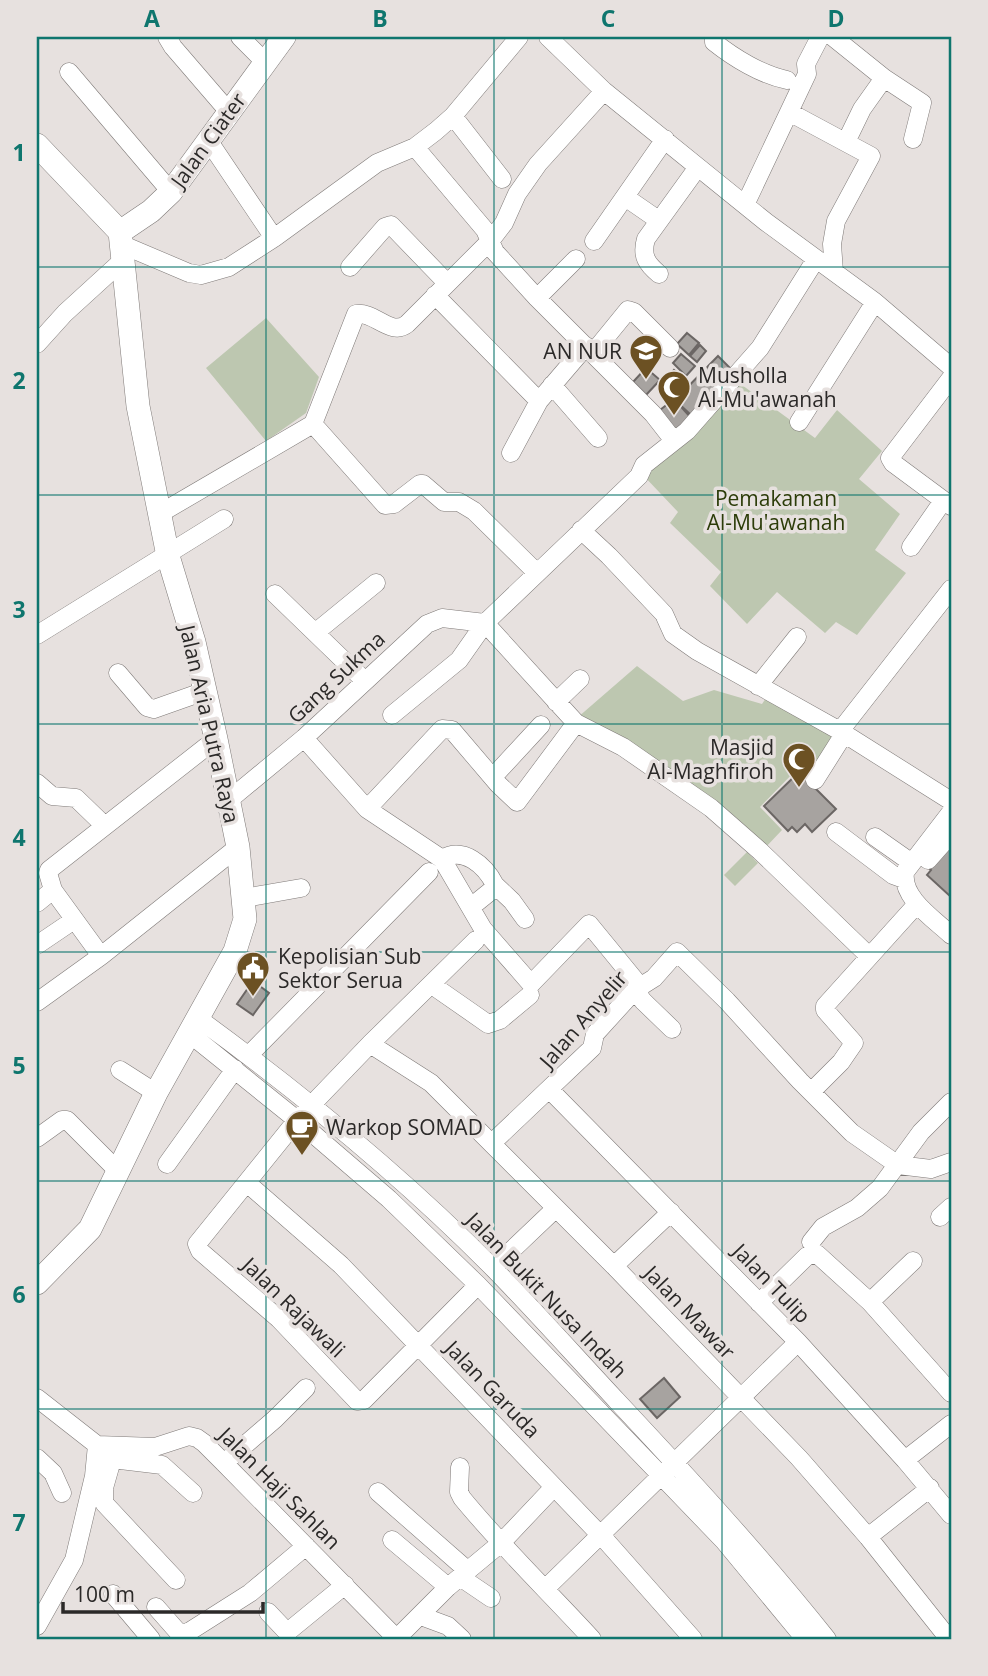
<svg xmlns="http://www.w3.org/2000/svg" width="988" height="1676" viewBox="0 0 988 1676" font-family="'Open Sans',sans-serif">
	<rect width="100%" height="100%" fill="#e7e1df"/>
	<path fill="#bdc7b0" d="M266,318L319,377L306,413L266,441L206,368Z
		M735,380L815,438L837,410L882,451L859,479L900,514L875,550L906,573L857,635L836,622L825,633L777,592L747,624L710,586L721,572L670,523L678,512L642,474Z
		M637,666L683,701L714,690L762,704L768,695L838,735L812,776L799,767L760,807L782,830L765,848L577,718Z
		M747,852L758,863L735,886L724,875Z"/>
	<path fill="#a7a3a0" stroke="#6b6664" stroke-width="2" d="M687,333L699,343L689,355L677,344Z
		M700,345L706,351L697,362L690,356Z
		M681,354L695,366L686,376L673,363Z
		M718,356L734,372L692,416L675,400Z
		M646,368L660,380L646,395L633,382Z
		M674,370L685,379L673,393L662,384Z
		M674,399L693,420L673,438L655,414Z
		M799,772L836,809L812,832L805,824L797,832L792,827L788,831L764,806Z
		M951,843V897L927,875L931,870L928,867Z
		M253,981L269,993L253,1015L237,1004Z
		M664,1378L680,1397L657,1418L640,1399Z"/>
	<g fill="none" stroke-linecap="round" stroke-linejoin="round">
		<defs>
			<path id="minor" d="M167,37L173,47L229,112
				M240,37L265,62
				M548,37L604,91
				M714,37V42C734,58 762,75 787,80
				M833,37L884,78
				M69,72L171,192
				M789,112L871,156L836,221L832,244L834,272
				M453,116L502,179
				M208,140L274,238
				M846,142L862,109L884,78L922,103L913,139
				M415,147L485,230L495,252L537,298L653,414L674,441
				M625,197L654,217
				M745,205L807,74L806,64L820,37
				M594,241L665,139
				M123,245L189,273L201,275L229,267L274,238L377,163L415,147L436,131L453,116L519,37
				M350,267L385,227L391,225L447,283
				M659,274C647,264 641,256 646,239L698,167
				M435,295L539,401L511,453
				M537,298L576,259
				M37,344L65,313L122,261
				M593,353L628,310L634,312L670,348
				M951,378L890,458L893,463L951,506
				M552,385L598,438
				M539,401L586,346
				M799,422L875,302
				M313,424L356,314C374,311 391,337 407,324L491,240L504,223L517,194L538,164L604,91L766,222L875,302L951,367
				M313,424L385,505L394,504L420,484H423L444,502H459L474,511L537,573
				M159,514L313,424
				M581,530L609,556L664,614L673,634L697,651L840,731L951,801
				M911,547L943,501
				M275,594L365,681
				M485,623L576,723L623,747L711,808L760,851L869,956
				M316,632L376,583
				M37,635L224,519
				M118,673L147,707L154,709L205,691
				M758,686L797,637
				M556,702L580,679
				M392,715L459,660L485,623L639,476L644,465L687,431L760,348L816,259
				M840,731L951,589
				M304,738L367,809L442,859L483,929L531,984L589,924L639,985
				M493,777L541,725
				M815,780L844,734
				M37,783L52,796L76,798L105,826
				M229,800L304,738L427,624L442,618L485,623
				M367,809L442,729L452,730L498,784L517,802L576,723
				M951,812L905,872C901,898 934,919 951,935
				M836,832L893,875L904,879
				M875,837L912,863
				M442,859C463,846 485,865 495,885L492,890L471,907
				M928,860L951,834
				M494,884L512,901L525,919
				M244,898L301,888
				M37,903L53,890
				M476,940L370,1044L297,1120L197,1244L200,1251L279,1319L357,1401L364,1400L478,1285
				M37,945L74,920
				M101,956L53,890L48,873L49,870L216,739
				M432,985L488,1024L500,1020L530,995
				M635,990L643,1001L672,1029
				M37,1002L101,956L238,847
				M199,1019C303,1095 404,1178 494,1269C536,1312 576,1357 617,1401C689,1478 761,1556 827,1639
				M190,1034L297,1120L389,1199L478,1285L724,1541L805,1639
				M370,1044L431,1083L614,1266L799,1458L868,1537L949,1639
				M249,1055L429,872
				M120,1070L156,1093
				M550,1090L798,1342L905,1460L951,1515
				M811,1092L841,1062L854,1043L825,1010V1006L917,904
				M37,1138L62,1120H67L118,1171
				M493,1142L592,1048L595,1034L635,990L654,978L677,952L727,1001L800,1081L852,1133L898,1165L931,1169L951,1162
				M167,1164L235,1069
				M247,1183L341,1265L608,1543L693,1639
				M940,1217L951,1207
				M811,1242L823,1227L857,1208L880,1188L921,1132L951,1102
				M614,1266L671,1212
				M493,1268L555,1209
				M870,1302L913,1261
				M759,1303L807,1256L817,1254L870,1302L951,1393
				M37,1398L97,1445L155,1447L189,1436L197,1438L204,1443L224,1463L397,1639
				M116,1446L104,1488V1503L176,1580
				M37,1458L53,1473L62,1493
				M112,1459L162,1465L193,1493
				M905,1460L951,1424
				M224,1463L275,1419L306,1388
				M460,1467L459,1492L462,1498C503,1548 549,1592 592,1639
				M378,1492L467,1570
				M868,1537L930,1488
				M392,1540L448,1587
				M460,1577L491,1598
				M546,1588L798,1342
				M113,1594L151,1639
				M156,1607L178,1632L187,1633L250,1593L306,1546
				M268,1612L285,1630H290L345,1585
				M421,1616L448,1626L462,1639
				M37,1626L74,1560L94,1476L97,1445
				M396,1639L448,1587L501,1543L554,1487"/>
			<path id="major" d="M37,145L120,232L138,406L168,556L194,642L216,739L238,847L245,919L235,951L156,1093L90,1229L37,1283
				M120,232L151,211L171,192L284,37"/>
		</defs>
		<use href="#minor" stroke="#7f7a78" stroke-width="19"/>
		<use href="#major" stroke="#7f7a78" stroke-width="24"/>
		<use href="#minor" stroke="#fff" stroke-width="18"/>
		<use href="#major" stroke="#fff" stroke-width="23"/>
	</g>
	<path fill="none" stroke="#0f766e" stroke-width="2" stroke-opacity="0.55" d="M266,37V1639M494,37V1639M722,37V1639M37,267H951M37,495H951M37,724H951M37,952H951M37,1181H951M37,1409H951"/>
	<defs>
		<symbol id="school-pin" viewBox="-11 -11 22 30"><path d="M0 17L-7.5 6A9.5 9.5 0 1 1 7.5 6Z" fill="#6c5123" stroke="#e7e1df"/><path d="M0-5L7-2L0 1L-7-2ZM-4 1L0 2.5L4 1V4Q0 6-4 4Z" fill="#fff"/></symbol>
		<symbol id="mosque-pin" viewBox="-11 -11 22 30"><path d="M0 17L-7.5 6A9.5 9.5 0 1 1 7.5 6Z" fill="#6c5123" stroke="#e7e1df"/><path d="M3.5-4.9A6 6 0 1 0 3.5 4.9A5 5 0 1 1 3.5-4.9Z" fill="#fff"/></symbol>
		<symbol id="civic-pin" viewBox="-11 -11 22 30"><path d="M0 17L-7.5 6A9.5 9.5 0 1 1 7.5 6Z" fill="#6c5123" stroke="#e7e1df"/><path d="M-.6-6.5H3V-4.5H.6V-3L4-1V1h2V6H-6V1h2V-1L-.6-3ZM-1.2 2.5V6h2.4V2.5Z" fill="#fff"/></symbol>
		<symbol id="cafe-pin" viewBox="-11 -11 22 30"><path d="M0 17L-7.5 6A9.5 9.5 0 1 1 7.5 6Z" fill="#6c5123" stroke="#e7e1df"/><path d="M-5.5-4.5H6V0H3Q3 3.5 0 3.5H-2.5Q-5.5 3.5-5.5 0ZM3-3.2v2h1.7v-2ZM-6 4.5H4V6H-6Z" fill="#fff"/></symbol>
	</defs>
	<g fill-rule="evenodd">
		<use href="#school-pin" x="627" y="332" width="38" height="52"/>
		<use href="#mosque-pin" x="655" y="368" width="38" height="52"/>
		<use href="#mosque-pin" x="780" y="740" width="38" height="52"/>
		<use href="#civic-pin" x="234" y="949" width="38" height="52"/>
		<use href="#cafe-pin" x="283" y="1108" width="38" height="52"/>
	</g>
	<g text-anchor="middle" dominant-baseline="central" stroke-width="7" stroke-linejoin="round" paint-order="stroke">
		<g font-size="21" fill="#2b2928" stroke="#e7e1df">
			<text transform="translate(208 140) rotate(-54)">Jalan Ciater</text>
			<text transform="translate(336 677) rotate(-43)">Gang Sukma</text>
			<text transform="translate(210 724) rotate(77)">Jalan Aria Putra Raya</text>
			<text transform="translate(583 1019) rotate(-49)">Jalan Anyelir</text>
			<text transform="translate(772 1283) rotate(46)">Jalan Tulip</text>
			<text transform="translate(547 1295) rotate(46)">Jalan Bukit Nusa Indah</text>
			<text transform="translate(294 1307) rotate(44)">Jalan Rajawali</text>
			<text transform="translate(690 1312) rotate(46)">Jalan Mawar</text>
			<text transform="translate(493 1389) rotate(46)">Jalan Garuda</text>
			<text transform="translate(280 1488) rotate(45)">Jalan Haji Sahlan</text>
		</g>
		<g font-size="21" fill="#2b2928" stroke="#e7e1df" text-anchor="start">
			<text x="622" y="351" text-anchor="end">AN NUR</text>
			<text x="698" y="375">Musholla<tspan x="698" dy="24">Al-Mu'awanah</tspan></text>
			<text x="774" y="747" text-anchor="end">Masjid<tspan x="774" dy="24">Al-Maghfiroh</tspan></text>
			<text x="278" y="956">Kepolisian Sub<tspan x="278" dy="24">Sektor Serua</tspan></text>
			<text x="326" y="1127">Warkop SOMAD</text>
		</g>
		<g font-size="21" fill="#2c3c09" stroke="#e7e1df">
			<text x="776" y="498">Pemakaman<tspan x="776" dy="24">Al-Mu'awanah</tspan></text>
		</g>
	</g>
	<rect width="988" height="1676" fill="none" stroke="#e7e1df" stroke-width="77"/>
	<path d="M63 1602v10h200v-10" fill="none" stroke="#2b2928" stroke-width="3.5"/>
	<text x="74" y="1602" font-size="21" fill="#2b2928" stroke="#e7e1df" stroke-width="5" paint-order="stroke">100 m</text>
	<rect x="38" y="38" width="912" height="1600" fill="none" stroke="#0f766e" stroke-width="2.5"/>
	<g font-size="23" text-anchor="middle" font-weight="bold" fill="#0f766e">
		<text x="152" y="27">A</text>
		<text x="380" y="27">B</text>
		<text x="608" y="27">C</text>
		<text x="836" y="27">D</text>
		<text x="19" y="161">1</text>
		<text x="19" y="389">2</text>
		<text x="19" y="618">3</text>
		<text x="19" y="846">4</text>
		<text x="19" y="1074">5</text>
		<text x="19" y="1303">6</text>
		<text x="19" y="1531">7</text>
	</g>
</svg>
